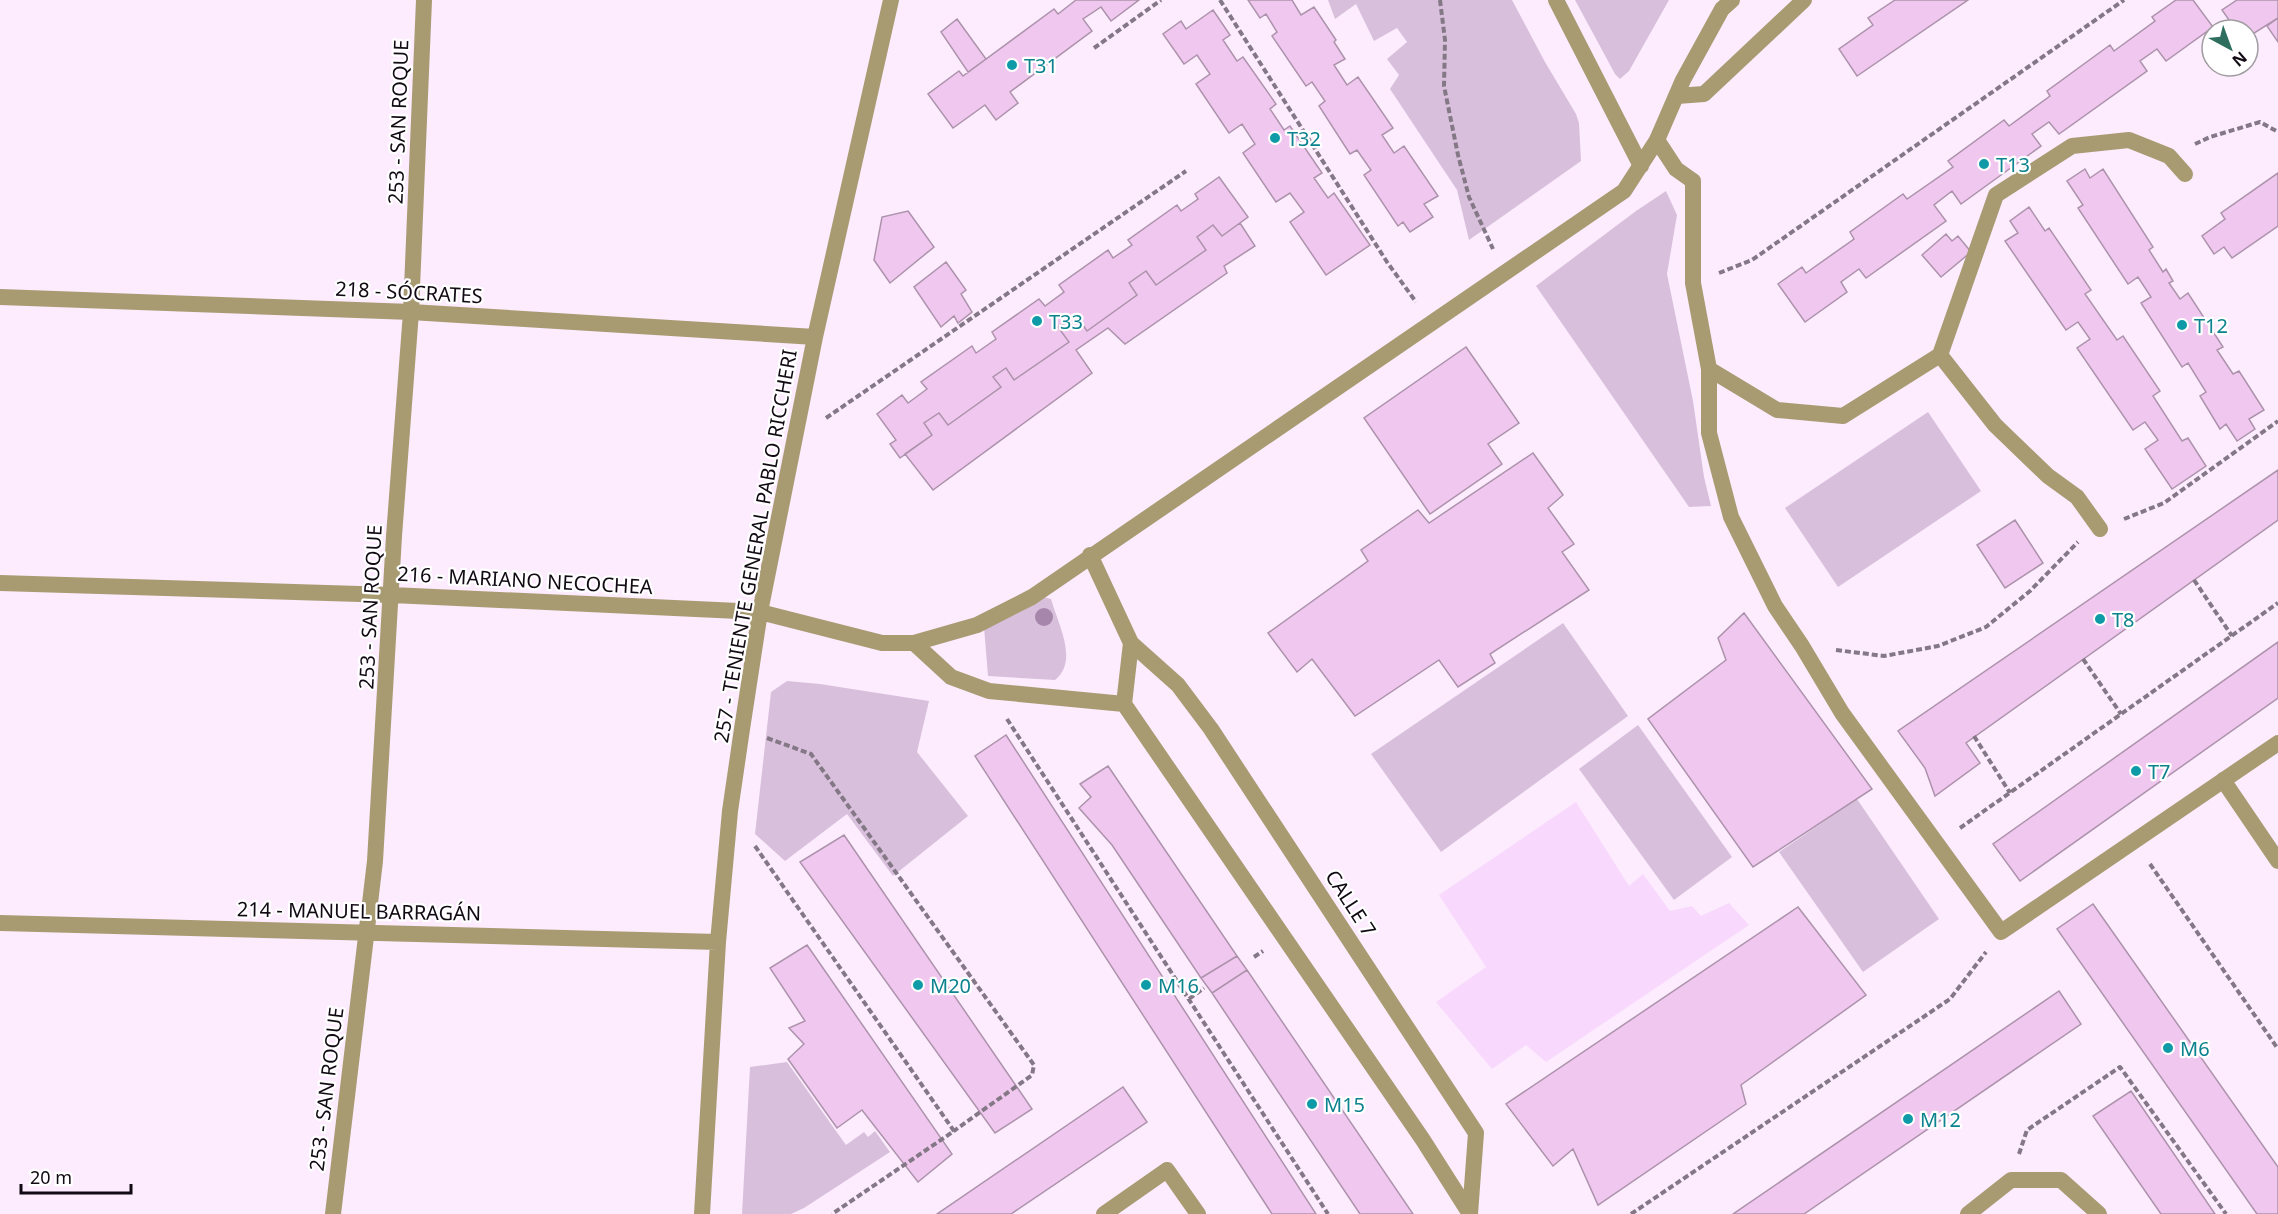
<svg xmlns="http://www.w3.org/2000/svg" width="2278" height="1214" viewBox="0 0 2278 1214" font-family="'Noto Sans',sans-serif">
	<rect width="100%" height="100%" fill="#fcecfe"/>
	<path fill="#f8d9fd" d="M1576,802L1629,886L1643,874L1670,911L1692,906L1701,916L1729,903L1749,925L1546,1062L1526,1045L1492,1069L1436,1002L1486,967L1439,895Z"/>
	<path fill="#d8c0dc" d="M1328,0H1512L1545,62L1576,114L1579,123L1581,161L1469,240L1457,190L1390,89L1399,75L1387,59L1407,42L1397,28L1374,41L1356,4L1335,19Z
		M1575,0H1669L1629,71L1620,79L1615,74Z
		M1666,191L1677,215L1667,274L1693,401L1704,477L1711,506L1689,507L1536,286L1636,211Z
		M1928,412L1981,491L1838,587L1785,508Z
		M1032,594L1051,599C1058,624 1079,661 1055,680L988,676L984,627Z
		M1563,623L1628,716L1441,852L1371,754Z
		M787,681L820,684L929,701L917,752L968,816L893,876L847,814L785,861L755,834L771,692Z
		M1638,725L1732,857L1674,900L1579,769Z
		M1857,799L1939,919L1863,972L1779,852Z
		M787,1062L846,1145L864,1132L868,1137L875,1131L890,1152L804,1208L791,1214H742L750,1067Z"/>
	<path fill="#f0c8ef" stroke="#ad92ac" stroke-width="1.5" d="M1076,0H1139L1111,21L1101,7L1083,19L1092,31L1010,92L1018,103L996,120L985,105L953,128L928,94L959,71L963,76L1054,9L1058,14Z
		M1248,0H1292L1301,15L1314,7L1336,40L1334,42L1345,59L1334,65L1347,85L1358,77L1393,128L1382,135L1394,153L1404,146L1438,196L1424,204L1433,217L1410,232L1403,222L1398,226L1364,175L1371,170L1357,150L1350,154L1319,106L1325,101L1312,82L1306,86L1272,36L1277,32L1266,14L1260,18Z
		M1895,0H1968L1857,76L1839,49L1873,25L1868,18Z
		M2176,0H2193L2213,27L2166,61L2157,49L2140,61L2147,71L2059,134L2049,122L2032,134L2041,146L1961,204L1952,191L1934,205L1946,221L1866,278L1859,269L1841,282L1847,292L1805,322L1778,284L1802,267L1806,273L1854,239L1850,232L1903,194L1907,199L1953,167L1948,161L2004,120L2009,126L2050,96L2047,91L2110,45L2114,51L2155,21L2152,17Z
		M2237,0H2278V18L2248,37V30H2236L2222,10Z
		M1213,10L1230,35L1223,40L1237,61L1243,57L1276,104L1270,109L1284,130L1290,126L1322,173L1314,178L1328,198L1334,193L1370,245L1326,275L1290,222L1304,212L1290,193L1276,202L1243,153L1255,144L1242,124L1229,133L1196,84L1210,74L1197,55L1184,64L1163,34L1181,21L1186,29Z
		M2278,18V42L2267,26Z
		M957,19L986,59L968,72L941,32Z
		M2085,169L2090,178L2103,169L2153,247L2149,250L2163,272L2166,269L2173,281L2169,283L2180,299L2188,293L2223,347L2217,350L2233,374L2239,371L2264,410L2249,419L2255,429L2237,441L2226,424L2220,429L2200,396L2206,392L2188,363L2182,367L2141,303L2151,297L2138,277L2128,284L2078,208L2083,205L2067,181Z
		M2278,173V226L2232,258L2224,247L2214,254L2202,236L2225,219L2221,213Z
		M1219,177L1248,217L1222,236L1213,225L1197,237L1206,250L1156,285L1146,271L1129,283L1137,295L1087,331L1076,315L1058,327L1069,342L1014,380L1006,368L993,377L1001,387L948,425L939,413L924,423L932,435L900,458L890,444L896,440L877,414L902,395L908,403L927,389L921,382L972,346L976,353L996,339L992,332L1039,299L1045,306L1064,292L1059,285L1108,250L1113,258L1132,245L1128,240L1177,205L1181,211L1198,199L1195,194Z
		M2029,207L2045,231L2049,228L2091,290L2085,294L2117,340L2123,336L2160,391L2153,396L2182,441L2188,438L2206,466L2172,489L2145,449L2158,440L2145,422L2133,430L2077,348L2090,339L2078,322L2066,330L2005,241L2018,233L2010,221Z
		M908,211L934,247L890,283L874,260L882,217Z
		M1240,223L1255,246L1224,266L1227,273L1125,344L1108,328L1076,350L1092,373L933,490L905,454L932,435L924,423L939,413L948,425L1001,387L993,377L1006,368L1014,380L1069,342L1058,327L1076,315L1087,331L1137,295L1129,283L1146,271L1156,285L1206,250L1197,237L1213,225L1222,236Z
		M1946,234L1952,241L1958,236L1971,252L1941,277L1922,255Z
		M946,262L966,290L961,294L972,312L958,323L954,316L941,327L914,287Z
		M1466,347L1519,423L1488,444L1502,464L1430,514L1364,418Z
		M1533,453L1563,495L1548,508L1574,544L1562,552L1589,590L1490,654L1495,663L1458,687L1439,660L1355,716L1312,659L1297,672L1268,633L1368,561L1361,550L1418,510L1429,523Z
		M2278,470V520L1966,743L1980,763L1935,796L1925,768L1898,731Z
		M2015,520L2043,563L2005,588L1977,545Z
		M1744,613L1872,789L1753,867L1648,719L1726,660L1718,638Z
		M2278,642V698L2020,881L1993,844Z
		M1006,735L1316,1214H1272L975,756Z
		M1108,766L1237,956L1201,978L1112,845L1079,808L1091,797L1080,784Z
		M844,835L1032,1109L995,1133L800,862Z
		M2093,904L2278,1167V1214H2257L2057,929Z
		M1798,907L1866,995L1741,1085L1746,1104L1598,1205L1573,1149L1553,1166L1506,1104Z
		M807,945L952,1154L918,1182L862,1110L837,1128L788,1059L804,1044L789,1028L805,1021L770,968Z
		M1237,956L1247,970L1212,993L1201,978Z
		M1247,970L1413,1214H1360L1212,993Z
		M2059,991L2081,1024L1804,1214H1733Z
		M1123,1087L1147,1122L1011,1214H937Z
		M2131,1091L2215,1214H2161L2093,1116Z"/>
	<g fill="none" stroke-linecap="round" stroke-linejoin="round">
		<path stroke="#847886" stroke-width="4" stroke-dasharray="6 3" stroke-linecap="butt" d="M1220,0L1387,262L1416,302
			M1440,0L1445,40L1444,86L1458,155L1469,197L1493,249
			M1094,48L1161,0
			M2195,144L2210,137L2260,122L2278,132
			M1719,273L1752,260L2124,0
			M826,418L1186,171
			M2124,519L2164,503L2278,421
			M2194,580L2232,636
			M1836,650L1884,656L1938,646L1986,627L2030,591L2078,542
			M2083,659L2121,714
			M1007,719L1328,1214
			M1974,736L2010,793
			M767,738L811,754L1034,1065L1032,1075L954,1131
			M1960,828L2278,603
			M755,846L954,1131L832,1214
			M2150,864L2278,1049
			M1254,957L1263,951
			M1189,999L1204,988
			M2019,1154L2027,1130L2120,1067L2226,1214
			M1631,1214L1950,999L1986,952"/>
		<path stroke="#a89b72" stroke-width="16" d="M1677,96L1704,94L1804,0
			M1657,140L1676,169L1693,181V283L1709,369V433L1731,517L1775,606L1802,646L1842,713L2001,932L2278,743
			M1709,369L1777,410L1843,416L1940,355
			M2100,529L2077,497L2048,476L1995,425L1940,355L1996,195L2072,146L2129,140L2169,156L2185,174
			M2223,780L2278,861
			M1104,1214L1167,1170L1198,1214
			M1968,1214L2011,1180H2061L2099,1214"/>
		<path stroke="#a89b72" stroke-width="16" d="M1556,0L1641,166
			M0,297L411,312L815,337
			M1090,555L1131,643L1124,704L1423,1140L1470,1214
			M0,583L392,595L760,612L882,643H914L977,625L1032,597L1624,191L1657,140L1683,80L1722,9L1732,0
			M914,643L951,677L989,691L1124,704
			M1131,643L1178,685L1211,729L1476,1133L1470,1214
			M0,923L718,942
			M333,1214L375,861L394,536L411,312L424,0
			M702,1214L718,942L730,811L742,729L760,612L815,337L891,0"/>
	</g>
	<circle fill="#a686ab" cx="1044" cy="617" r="9"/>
	<g fill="#0f9aa8" stroke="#fff" stroke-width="2">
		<circle cx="1012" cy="65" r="6"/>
		<circle cx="1275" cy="138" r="6"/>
		<circle cx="1984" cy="164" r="6"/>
		<circle cx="1037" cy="321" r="6"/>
		<circle cx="2182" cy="325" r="6"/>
		<circle cx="2100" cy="619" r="6"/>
		<circle cx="2136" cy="771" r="6"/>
		<circle cx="918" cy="985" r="6"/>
		<circle cx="1146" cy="985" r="6"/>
		<circle cx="2168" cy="1048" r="6"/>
		<circle cx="1312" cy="1104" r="6"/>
		<circle cx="1908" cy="1119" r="6"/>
	</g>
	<g text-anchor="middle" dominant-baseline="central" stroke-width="4.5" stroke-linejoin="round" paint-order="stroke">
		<g font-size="20" fill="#0d838f" stroke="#fff" text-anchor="start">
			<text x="1024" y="65">T31</text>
			<text x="1287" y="138">T32</text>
			<text x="1996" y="164">T13</text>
			<text x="1049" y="321">T33</text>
			<text x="2194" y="325">T12</text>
			<text x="2112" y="619">T8</text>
			<text x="2148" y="771">T7</text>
			<text x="930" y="985">M20</text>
			<text x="1158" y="985">M16</text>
			<text x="2180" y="1048">M6</text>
			<text x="1324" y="1104">M15</text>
			<text x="1920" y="1119">M12</text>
		</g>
		<g font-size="20" fill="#110913" stroke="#fff">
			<text transform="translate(398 122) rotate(-88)">253 - SAN ROQUE</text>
			<text transform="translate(409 292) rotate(3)">218 - SÓCRATES</text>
			<text transform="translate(755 546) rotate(-80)">257 - TENIENTE GENERAL PABLO RICCHERI</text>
			<text transform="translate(525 580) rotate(3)">216 - MARIANO NECOCHEA</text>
			<text transform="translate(370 607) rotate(-87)">253 - SAN ROQUE</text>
			<text transform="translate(1351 903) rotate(57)">CALLE 7</text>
			<text transform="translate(359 911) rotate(1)">214 - MANUEL BARRAGÁN</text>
			<text transform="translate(326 1089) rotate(-83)">253 - SAN ROQUE</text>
		</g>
	</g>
	<g transform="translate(2230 48) rotate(139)"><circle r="28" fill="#ffffff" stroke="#a09da1" stroke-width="1.5"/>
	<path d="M0-4.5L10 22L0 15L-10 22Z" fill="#2d6e5e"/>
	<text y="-9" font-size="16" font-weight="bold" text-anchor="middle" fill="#110913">N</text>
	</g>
	<path d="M21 1184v9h110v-9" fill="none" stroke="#110913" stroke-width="3"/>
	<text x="30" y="1184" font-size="18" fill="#110913" stroke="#ffffff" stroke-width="4.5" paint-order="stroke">20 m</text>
</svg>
